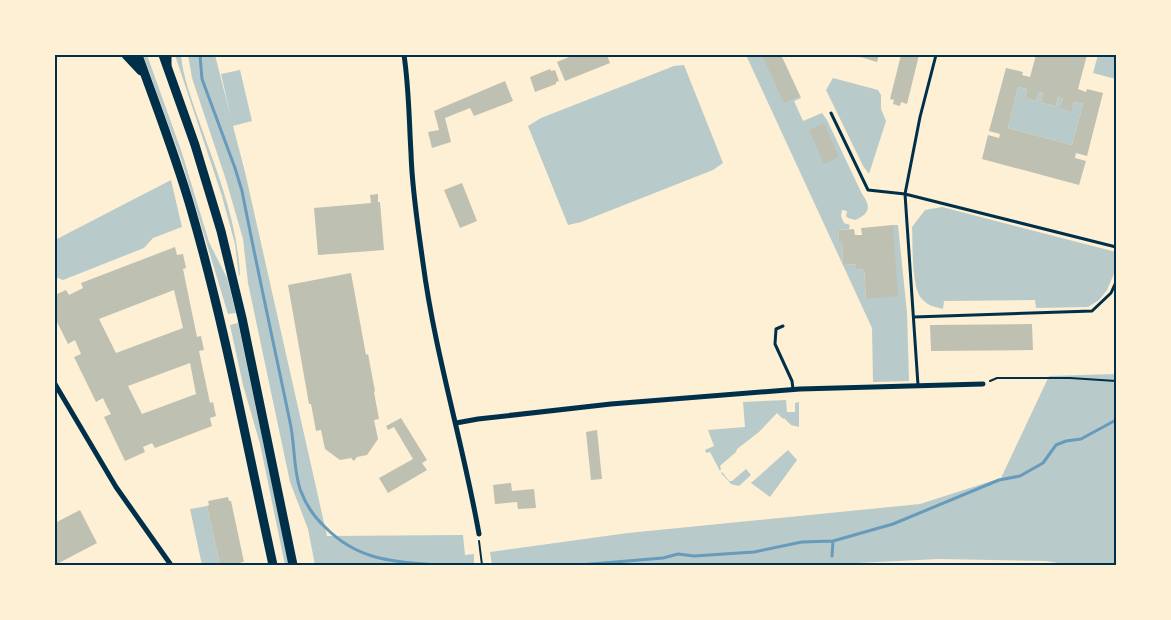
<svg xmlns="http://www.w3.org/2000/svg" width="1171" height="620" viewBox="0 0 1171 620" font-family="Lato,sans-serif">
	<rect width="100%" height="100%" fill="#fdf0d5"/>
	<path fill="#b9caca" d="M143,55H147L182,153L209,242L227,278L236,313L228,314L182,162Z
		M175,55H181C183,77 191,97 198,118C216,169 237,220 240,274L239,276L235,244L222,196Z
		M188,55H215L231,118L221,74L240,70L252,121L233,126L245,172L327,536L463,535L465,555L474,554V565H315L308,529L290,482L248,283L243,239L226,180L192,78Z
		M746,55H781L801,98L794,101L803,121L822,113L827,120L862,194C872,207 869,214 855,220L848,218L846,216L847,211L842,210L841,216L844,223L850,225L849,229L838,230L839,242H842L843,265L856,264V270L864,269L866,299L893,225H898L907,313L909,381L873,382L872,328Z
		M1098,55H1116V79L1093,73Z
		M684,65L723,163L713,170L581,222L568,225L528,126L541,118L674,66Z
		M833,78L878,90L881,95V109L886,121L869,174L863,166L826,90Z
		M1018,87L1027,89L1025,98L1036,101L1039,92L1043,93L1041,103L1056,106L1058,97L1063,99L1061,108L1072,110L1074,102L1083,104L1072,145L1008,128Z
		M171,180L182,227L153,238L144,248L63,280L55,277V240Z
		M942,207L1116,252V269L1107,290L1099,300L1088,307L1036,308L1035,300L944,301L943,309C935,307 928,306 922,299C911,288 913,244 912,227L925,210Z
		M238,323L289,565H285L260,444L243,385L230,325Z
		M1116,374V565H1070L1046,561L939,559L816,565H492L490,552L628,533L920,504L1001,478L1049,376Z
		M786,400L787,412H795V403L799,402V427L791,425L784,418L783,419L777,413L759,432L737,449L736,452L721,465L720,466L721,469L720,471L710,452L706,453L705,450L714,446L708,430L745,427L743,402Z
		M788,450L797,460L770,497L751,483Z
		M746,469L751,475L739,486L731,484L721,473L722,472L729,481H732Z
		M207,506L220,565H202L190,509Z"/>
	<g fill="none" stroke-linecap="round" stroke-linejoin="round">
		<path stroke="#669bbc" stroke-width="3" d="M200,55L202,79L235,168L242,191C257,268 274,345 290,422C295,444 293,467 300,489C305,503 314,517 325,527C357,560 393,562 436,565
			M832,556L833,541
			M579,565L663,558L678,554L694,556L754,552L802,542L833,541L893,524L999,480L1020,476L1043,463L1056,445L1066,441L1081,439L1116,420"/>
	</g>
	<path fill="#bec0b2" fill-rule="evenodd" d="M574,55H607L610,63L565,81L557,62Z
		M762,55H781L800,96L784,103Z
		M854,55H879L877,62Z
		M901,55H919L907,104L901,102L900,106L893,104L894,100L890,99Z
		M1036,55H1087L1078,89L1086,92L1087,89L1103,93L1087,156L1076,153L1075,158L1086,161L1079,185L982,159L988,135L999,138L1000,134L989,131L1006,68L1023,72L1022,75L1030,77ZM1018,87L1027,89L1025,98L1036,101L1039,92L1043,93L1041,103L1056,106L1058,97L1063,99L1060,108L1072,111L1074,102L1083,104L1072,145L1008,128Z
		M550,69L551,71L555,70L559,81L556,82V84L535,92L530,77Z
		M505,81L513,101L474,116L470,108L445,118L451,142L432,148L428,132L439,130L434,111Z
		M824,123L839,157L824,164L809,130Z
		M462,183L477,221L460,228L444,190Z
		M378,194V202H380L384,250L318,255L314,208L371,203L370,195Z
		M893,225L898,296L866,299L864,269L856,270V264L843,265L842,242H839L838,230L854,229L855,235H862L861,228Z
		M175,247L177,255L183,254L186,268L183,269L197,337L201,336L204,350L199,351L210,403L213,402L216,416L210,418L212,426L155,448L152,443L143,447L145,452L125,461L104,417L111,414L106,405L103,398L96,402L74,357L81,354L75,340L68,344L55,318V295L66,290L69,295L83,288L81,283ZM174,290L183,328L116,353L99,319ZM190,363L196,394L142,414L128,386Z
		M351,273L366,355L368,354L375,391L374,392L379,419L374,420L378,439L367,455L357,457L354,461L351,458L340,460L325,449L321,430L316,431L311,404H309L288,285Z
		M1032,324L1033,350L931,351L930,325Z
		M401,418L427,460L422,463L427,470L388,493L379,478L413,459L394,427L388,430L386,426Z
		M597,430L602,479L591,480L586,432Z
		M511,483L512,491L534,489L536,508L518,509L517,502L495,504L493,485Z
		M228,497L229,501H231L244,562H241L242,565H220L207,506L209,505L208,501Z
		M80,510L97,543L55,565V523Z"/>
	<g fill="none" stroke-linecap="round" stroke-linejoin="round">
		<path stroke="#003049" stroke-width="2" d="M990,381L997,378H1070L1116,381
			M479,541L482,565"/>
		<path stroke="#003049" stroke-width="3" d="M831,113L868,190L905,194L1116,247
			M914,317L1092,311L1111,293L1116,282
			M783,326L776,329L775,344L792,381L793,389
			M918,385L905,194L920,117L936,55"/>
		<path stroke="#003049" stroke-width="5" d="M404,55C409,88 409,120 411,153C412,190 418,227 423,263C435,354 463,443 479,534
			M169,65V55
			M55,384L116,487L171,565
			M456,423L478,419L611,404L800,389L983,384"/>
		<path stroke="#003049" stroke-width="9" d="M126,55L141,71
			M138,55C156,106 176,157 191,209C225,326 247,446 273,565
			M163,55L195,145L221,231L242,318L293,565"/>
	</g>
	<rect width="1171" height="620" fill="none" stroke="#fdf0d5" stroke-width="112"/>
	<rect x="56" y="56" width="1059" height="508" fill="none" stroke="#003049" stroke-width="2"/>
</svg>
